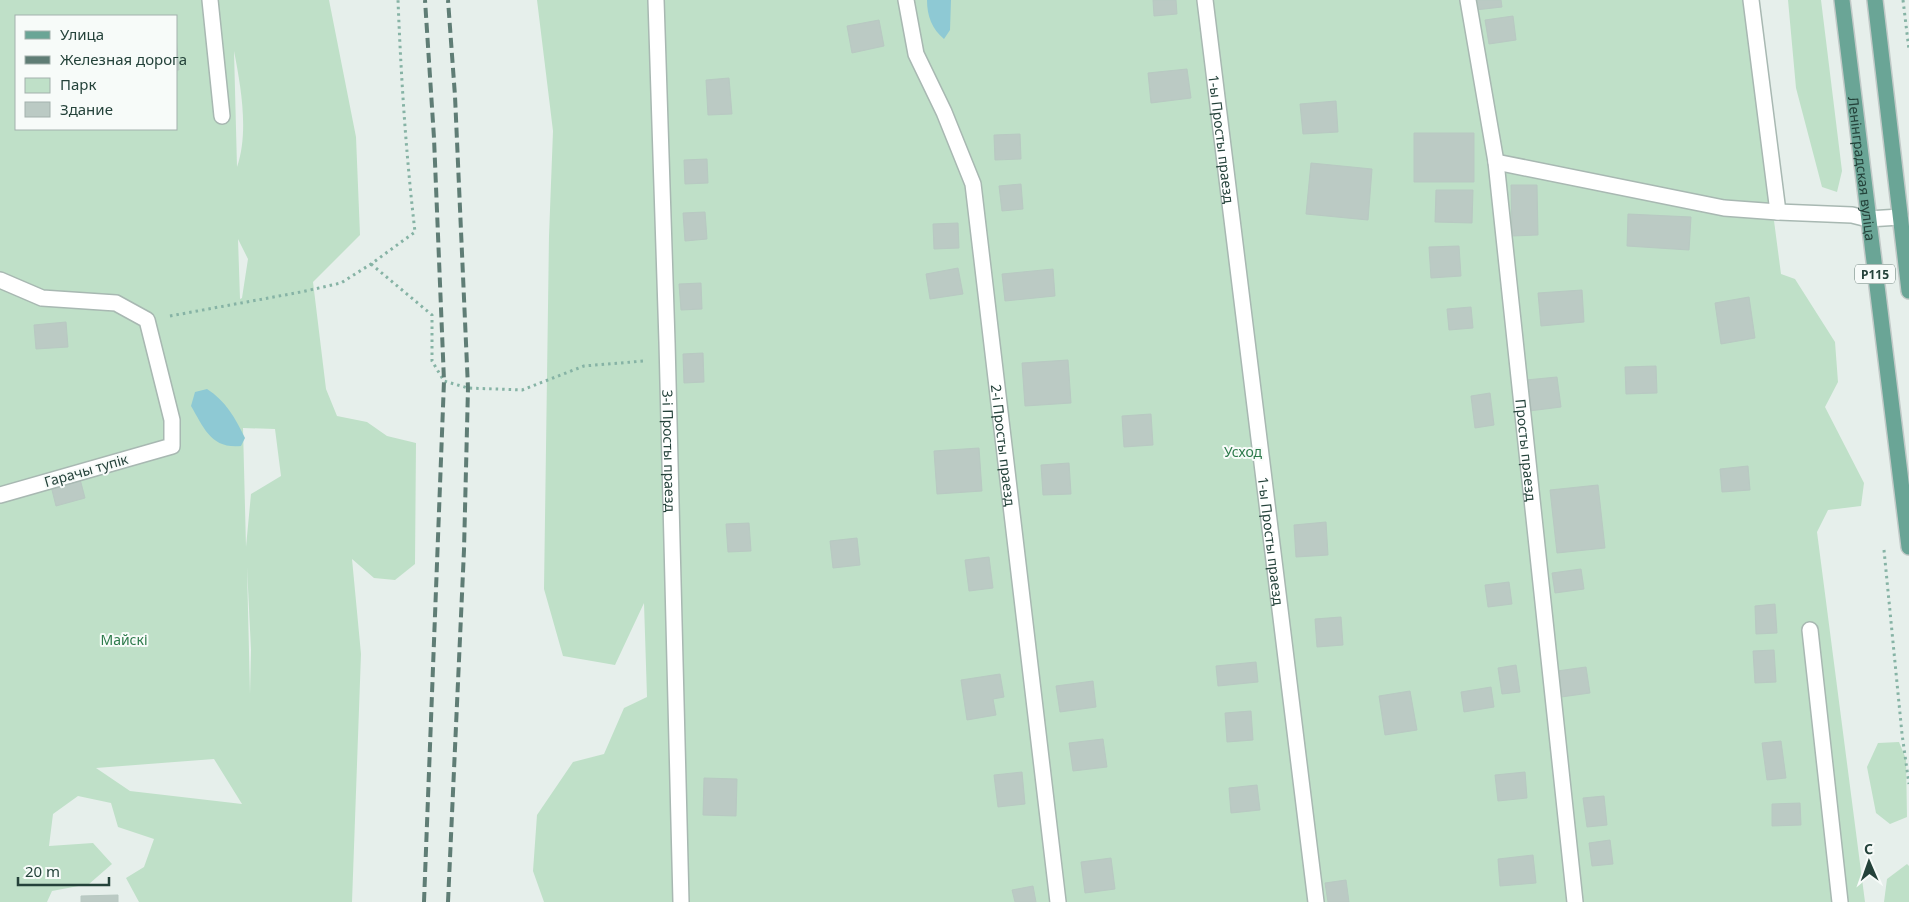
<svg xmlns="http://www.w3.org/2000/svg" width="1909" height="902" viewBox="0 0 1909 902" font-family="'Noto Sans',sans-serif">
	<rect width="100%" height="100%" fill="#e6efeb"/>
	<path fill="#bfe0c8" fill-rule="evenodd" d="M0,0H329L356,137L360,235L313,282L326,389L337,416L367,422L387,436L416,443L415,564L395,580L374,578L352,559L361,654L352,902H139L126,878L144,867L154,839L118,827L111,803L78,796L53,814L49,846L93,843L112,864L89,884L52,891L47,902H0ZM16,16H176V129H16ZM234,51C241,87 249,132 237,167ZM238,239L248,259L242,298L240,299ZM243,428L275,429L281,476L251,494L246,547ZM247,567L251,650L250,694ZM214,759L242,804L130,791L96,768Z
		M537,0H1745L1781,274L1795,279L1835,342L1838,382L1825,407L1864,483L1861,506L1828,510L1817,532L1865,902H544L533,871L537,815L573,762L604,754L624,708L647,697L644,603L615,665L563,656L544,589L549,236L553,131Z
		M1788,0H1821L1842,171L1837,192L1822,187L1796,88Z
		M1899,742L1906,759L1907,817L1890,824L1876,813L1867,767L1878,743Z
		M1907,864L1909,866V902H1884L1887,879Z"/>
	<path fill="#8ec9d4" d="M927,0H951L950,30L944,39C932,29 927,16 927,0Z
		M207,389C225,400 236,419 245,438L241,446C211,449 204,428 191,406L195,392Z"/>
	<path fill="#bbcac4" stroke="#b8c9c2" d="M1153,0H1176L1177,14L1154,16Z
		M1474,0H1501L1502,7L1475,10Z
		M1513,16L1516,40L1489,44L1485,20Z
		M879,20L884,46L852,53L847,26Z
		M176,38L179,70H176Z
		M1187,69L1191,98L1151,103L1148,73Z
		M729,78L732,114L708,115L706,80Z
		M1336,101L1338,132L1303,134L1300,104Z
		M1414,133H1474V182H1414Z
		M1020,134L1021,159L995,160L994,135Z
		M707,159L708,183L685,184L684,160Z
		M1311,163L1372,169L1368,220L1306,214Z
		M1021,184L1023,209L1002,211L999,186Z
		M1511,185H1537L1538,235L1512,236Z
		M1436,190H1473L1472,223L1435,222Z
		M705,212L707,239L685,241L683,213Z
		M1628,214L1691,217L1689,250L1627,246Z
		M958,223L959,248L934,249L933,224Z
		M1459,246L1461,276L1431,278L1429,247Z
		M958,268L963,294L930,299L926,274Z
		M1053,269L1055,296L1005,301L1002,274Z
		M701,283L702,309L681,310L679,284Z
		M1582,290L1584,322L1541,326L1538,293Z
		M1749,297L1755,338L1721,344L1715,303Z
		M1471,307L1473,328L1449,330L1447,309Z
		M66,322L68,347L36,349L34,325Z
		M703,353L704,382L684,383L683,354Z
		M1068,360L1071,403L1025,406L1022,363Z
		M1656,366L1657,393L1626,394L1625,367Z
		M1557,377L1561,407L1529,411L1526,380Z
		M1490,393L1494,425L1475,428L1471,396Z
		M1151,414L1153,445L1124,447L1122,416Z
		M979,448L982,491L937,494L934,451Z
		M1069,463L1071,494L1043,495L1041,465Z
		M1748,466L1750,490L1722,492L1720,469Z
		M80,479L85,498L56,506L51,486Z
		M1598,485L1605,548L1557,553L1550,490Z
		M1326,522L1328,555L1296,557L1294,525Z
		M749,523L751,551L728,552L726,524Z
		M857,538L860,565L833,568L830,541Z
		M989,557L993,588L969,591L965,560Z
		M1581,569L1584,589L1555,593L1552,573Z
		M1509,582L1512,604L1488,607L1485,585Z
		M1775,604L1777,633L1756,634L1755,606Z
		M1341,617L1343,645L1317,647L1315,619Z
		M1774,650L1776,682L1755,683L1753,651Z
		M1256,662L1258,682L1218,686L1216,666Z
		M1516,665L1520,692L1502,694L1498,668Z
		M1586,667L1590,693L1561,697L1557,671Z
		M1000,674L1004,697L993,699L996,715L967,720L961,680Z
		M1093,681L1096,707L1060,712L1056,686Z
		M1491,687L1494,707L1464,712L1461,692Z
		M1410,691L1417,730L1385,735L1379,696Z
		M1251,711L1253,740L1227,742L1225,713Z
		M1103,739L1107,767L1073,771L1069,743Z
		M1781,741L1786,778L1767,780L1762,743Z
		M1022,772L1025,804L998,807L994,775Z
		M1525,772L1527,798L1498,801L1495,775Z
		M704,778L737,779L736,816L703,815Z
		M1257,785L1260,810L1231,813L1229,788Z
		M1604,796L1607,825L1587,827L1583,798Z
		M1800,803L1801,825L1772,826V804Z
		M1610,840L1613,864L1592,866L1589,843Z
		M1533,855L1536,883L1500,886L1498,859Z
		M1111,858L1115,889L1085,893L1081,862Z
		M1346,880L1349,902H1328L1325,883Z
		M1033,886L1036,902H1015L1012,890Z
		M118,895V902H81V896Z"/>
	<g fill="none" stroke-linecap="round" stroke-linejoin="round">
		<defs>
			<g id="lane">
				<path d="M210,0L222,116"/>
				<path id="s1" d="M656,0L667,342L681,902"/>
				<path id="s2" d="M906,0L916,54L944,112L973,184L1058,902"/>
				<path id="s3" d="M1205,0L1316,902"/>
				<path id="s4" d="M1468,0L1496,162L1575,902"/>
				<path d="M1751,0L1778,212"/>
				<path d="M1496,162L1724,208L1778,212L1852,215L1868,219"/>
				<path d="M0,280L42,298L116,303L147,320L172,420V446L0,495"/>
				<path d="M1810,630L1840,902"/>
			</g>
			<path id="street" d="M1868,219L1900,217"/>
			<g id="primary">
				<path id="s5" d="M1842,0L1909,547"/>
				<path d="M1875,0L1909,291"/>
			</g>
		</defs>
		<use href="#lane" stroke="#a8b8b2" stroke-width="18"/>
		<use href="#street" stroke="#a8b8b2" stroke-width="18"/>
		<use href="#primary" stroke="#c2cac8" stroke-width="18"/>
		<path stroke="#86b3a5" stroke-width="3" stroke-dasharray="2.5 4" stroke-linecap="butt" d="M1903,0L1909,50
			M371,264L432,315V361L444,381L468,388L522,390L584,366L644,361
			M170,316L301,292L341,283L371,264L415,232C406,155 401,77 398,0
			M1884,550L1902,734L1909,784"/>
		<use href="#lane" stroke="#fff" stroke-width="15"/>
		<use href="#street" stroke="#fff" stroke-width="15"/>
		<use href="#primary" stroke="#6aa596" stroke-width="15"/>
		<path stroke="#5f7d75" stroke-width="4" stroke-dasharray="10 5" stroke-linecap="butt" d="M424,902L444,381L434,138L425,0
			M448,902L464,550L468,388L455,96L448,0"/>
	</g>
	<g text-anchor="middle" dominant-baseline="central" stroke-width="4" stroke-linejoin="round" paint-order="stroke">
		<rect fill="#f7fbf9" stroke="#637a73" stroke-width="1" x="1855" y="264.5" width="40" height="19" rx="4"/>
		<g font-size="12" font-weight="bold" fill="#24423a">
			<text x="1875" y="274">Р115</text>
		</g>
		<g font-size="14" fill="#24423a" stroke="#f7fbf9">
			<text stroke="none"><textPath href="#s3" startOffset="140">1-ы Просты праезд</textPath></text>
			<text stroke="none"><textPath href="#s5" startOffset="170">Ленінградская вуліца</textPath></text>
			<text stroke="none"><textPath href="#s2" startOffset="460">2-і Просты праезд</textPath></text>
			<text stroke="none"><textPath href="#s4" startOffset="454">Просты праезд</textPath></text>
			<text stroke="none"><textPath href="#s1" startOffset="451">3-і Просты праезд</textPath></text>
			<text transform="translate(86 470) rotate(-16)">Гарачы тупік</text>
			<text stroke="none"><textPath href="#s3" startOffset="545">1-ы Просты праезд</textPath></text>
		</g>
		<g font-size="14" fill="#2d7a4b" stroke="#f7fbf9">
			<text x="1243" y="451">Усход</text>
			<text x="124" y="639">Майскі</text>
		</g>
	</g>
	<rect x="15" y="15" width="162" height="115" fill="#f7fbf9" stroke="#a3b1ad"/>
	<rect x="25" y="31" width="25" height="8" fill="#6aa596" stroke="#a3b1ad"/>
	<text x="60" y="40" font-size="15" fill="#24423a">Улица</text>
	<rect x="25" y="56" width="25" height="8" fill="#5f7d75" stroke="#a3b1ad"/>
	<text x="60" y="65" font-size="15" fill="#24423a">Железная дорога</text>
	<rect x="25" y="78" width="25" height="15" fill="#bfe0c8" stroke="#a3b1ad"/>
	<text x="60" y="90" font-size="15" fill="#24423a">Парк</text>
	<rect x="25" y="102" width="25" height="15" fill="#bbcac4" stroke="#a3b1ad"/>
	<text x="60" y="115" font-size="15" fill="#24423a">Здание</text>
	<g transform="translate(1869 862) rotate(358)" stroke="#f7fbf9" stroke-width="4" paint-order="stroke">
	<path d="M0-4L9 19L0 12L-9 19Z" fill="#24423a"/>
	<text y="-8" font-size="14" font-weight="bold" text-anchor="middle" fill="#24423a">С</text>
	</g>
	<path d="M18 877v8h91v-8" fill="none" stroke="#24423a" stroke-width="2.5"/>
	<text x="25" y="877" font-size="15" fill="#24423a" stroke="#f7fbf9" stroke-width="4" paint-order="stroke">20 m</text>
</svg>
